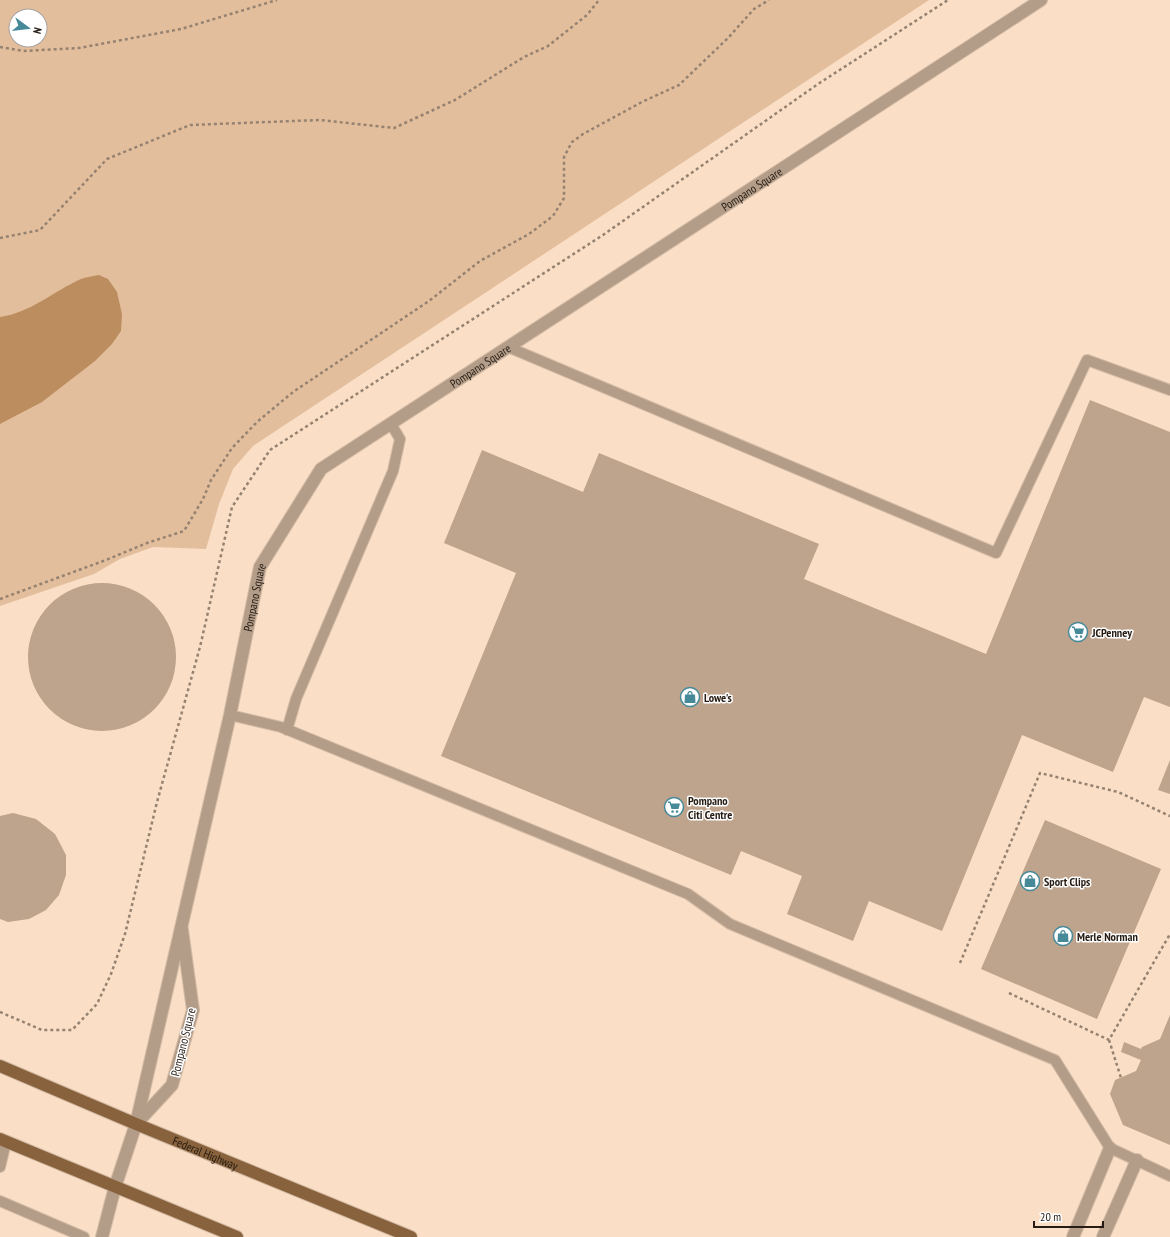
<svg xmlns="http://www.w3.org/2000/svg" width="1170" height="1237" viewBox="0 0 1170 1237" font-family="'PT Sans Narrow',sans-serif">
	<rect width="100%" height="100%" fill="#fadec5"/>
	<path fill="#e3be9c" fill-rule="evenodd" d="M0,0H929L253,446L233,469L219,504L206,549L153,547L120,559L94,574L0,606ZM16,16H40V40H16Z"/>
	<path fill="#bc8d5e" d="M99,275L108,279L117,292L122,314L121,331L112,344L95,361L42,402L0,424V317C30,313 54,291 81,279C86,277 93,276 99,275Z"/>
	<path fill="#bea48c" d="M1090,400L1170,432V707L1144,697L1113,772L1022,735L942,931L869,901L853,941L787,914L802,876L741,851L731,875L441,756L516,573L444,543L482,450L583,492L599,453L819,544L804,579L986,654Z
		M28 657a74 74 0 1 1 148 0a74 74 0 1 1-148 0Z
		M1170,760V794L1158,790Z
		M13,813L36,819L55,834L66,855V875L59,895L46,910L29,919L8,922L0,919V816Z
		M1045,820L1161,869L1097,1019L981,969Z
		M1170,1015V1145L1123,1125L1110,1094L1115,1080L1136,1071L1141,1060L1121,1052L1124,1042L1141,1049L1142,1047L1160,1039Z"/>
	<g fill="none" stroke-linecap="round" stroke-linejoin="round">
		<defs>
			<path id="lane" d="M508,347L996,553L1087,360L1170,390
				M230,715L281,727L688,894L730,924L1055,1060L1110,1148L1170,1176
				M287,730L296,699L393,471L400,439L391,424
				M0,1167L6,1142
				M0,1201L84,1237"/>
			<g id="street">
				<path d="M136,1124L172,1085L193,1010L182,930"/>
				<path id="s1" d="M102,1237L115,1187L136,1124L230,715L260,567L321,469L1041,0"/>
				<path d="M1073,1237L1110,1148"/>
				<path d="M1103,1237L1137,1160"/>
			</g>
			<g id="primary">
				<path id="s2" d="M0,1066L136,1124L411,1237"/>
				<path d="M0,1139L237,1237"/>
			</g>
		</defs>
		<use href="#lane" stroke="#d4bba5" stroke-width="12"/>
		<use href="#street" stroke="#d4bba5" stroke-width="14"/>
		<use href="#primary" stroke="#d4bba5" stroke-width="14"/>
		<path stroke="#958271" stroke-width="2.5" stroke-dasharray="3 3" stroke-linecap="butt" d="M0,47L23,51L79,48L181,29L277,0
			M0,238L40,230L107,159L190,125L320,120L394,128L455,100L524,57L548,46L587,15L599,0
			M0,599L106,560L147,543L184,531L203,499L211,480L232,448L257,422L293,392L429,301L480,261L529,234L553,216L564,198V157L572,142L583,134L642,102L679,85L728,38L754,9L769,0
			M960,963L1040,773L1118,792L1170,816
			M1009,993L1109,1040L1170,934
			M0,1012L42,1030H72L97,1004L111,974L125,934L157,802L200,647L232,507L270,450L603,235L818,84L948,0
			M1109,1040L1121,1078"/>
		<use href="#lane" stroke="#b39d89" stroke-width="10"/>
		<use href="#street" stroke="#b39d89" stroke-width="12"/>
		<use href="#primary" stroke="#88623c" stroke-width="12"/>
	</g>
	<defs>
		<symbol id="supermarket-ring" viewBox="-11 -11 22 22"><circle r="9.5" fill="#fff" stroke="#468999" stroke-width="1.5"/><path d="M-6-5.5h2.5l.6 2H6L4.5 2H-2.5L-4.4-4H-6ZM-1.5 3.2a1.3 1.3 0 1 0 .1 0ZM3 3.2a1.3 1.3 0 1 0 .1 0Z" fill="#468999"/></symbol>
		<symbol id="shop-ring" viewBox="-11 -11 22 22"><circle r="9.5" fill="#fff" stroke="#468999" stroke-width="1.5"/><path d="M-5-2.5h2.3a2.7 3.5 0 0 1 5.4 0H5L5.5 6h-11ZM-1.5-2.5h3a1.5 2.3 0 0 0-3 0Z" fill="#468999"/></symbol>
	</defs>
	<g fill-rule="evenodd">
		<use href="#supermarket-ring" x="1067" y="621" width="22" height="22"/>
		<use href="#shop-ring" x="679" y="686" width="22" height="22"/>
		<use href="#supermarket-ring" x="663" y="796" width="22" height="22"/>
		<use href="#shop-ring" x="1019" y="870" width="22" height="22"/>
		<use href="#shop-ring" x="1052" y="925" width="22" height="22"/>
	</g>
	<g text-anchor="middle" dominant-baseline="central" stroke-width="3" stroke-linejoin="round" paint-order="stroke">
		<g font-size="12" fill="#261c13" stroke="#fff">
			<text stroke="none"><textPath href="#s1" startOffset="1318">Pompano Square</textPath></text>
			<text stroke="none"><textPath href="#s1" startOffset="994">Pompano Square</textPath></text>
			<text stroke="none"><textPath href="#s1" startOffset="658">Pompano Square</textPath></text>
			<text transform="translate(183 1042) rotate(-76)">Pompano Square</text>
			<text stroke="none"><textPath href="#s2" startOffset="223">Federal Highway</textPath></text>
		</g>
		<g font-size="12" font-weight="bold" fill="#261c13" stroke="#fff" text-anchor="start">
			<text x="1092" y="632">JCPenney</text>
			<text x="704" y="697">Lowe's</text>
			<text x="688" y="800">Pompano<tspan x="688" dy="14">Citi Centre</tspan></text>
			<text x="1044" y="881">Sport Clips</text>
			<text x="1077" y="936">Merle Norman</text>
		</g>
	</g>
	<g transform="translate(28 28) rotate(105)"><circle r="19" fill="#ffffff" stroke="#a8a4a1"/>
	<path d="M0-3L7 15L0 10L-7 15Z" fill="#468999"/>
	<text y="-6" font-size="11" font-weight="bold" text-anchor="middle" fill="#261c13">N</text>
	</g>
	<path d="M1034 1221v6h69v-6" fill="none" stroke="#261c13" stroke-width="2"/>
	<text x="1040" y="1221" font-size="12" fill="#261c13" stroke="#ffffff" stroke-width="3" paint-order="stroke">20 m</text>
</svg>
